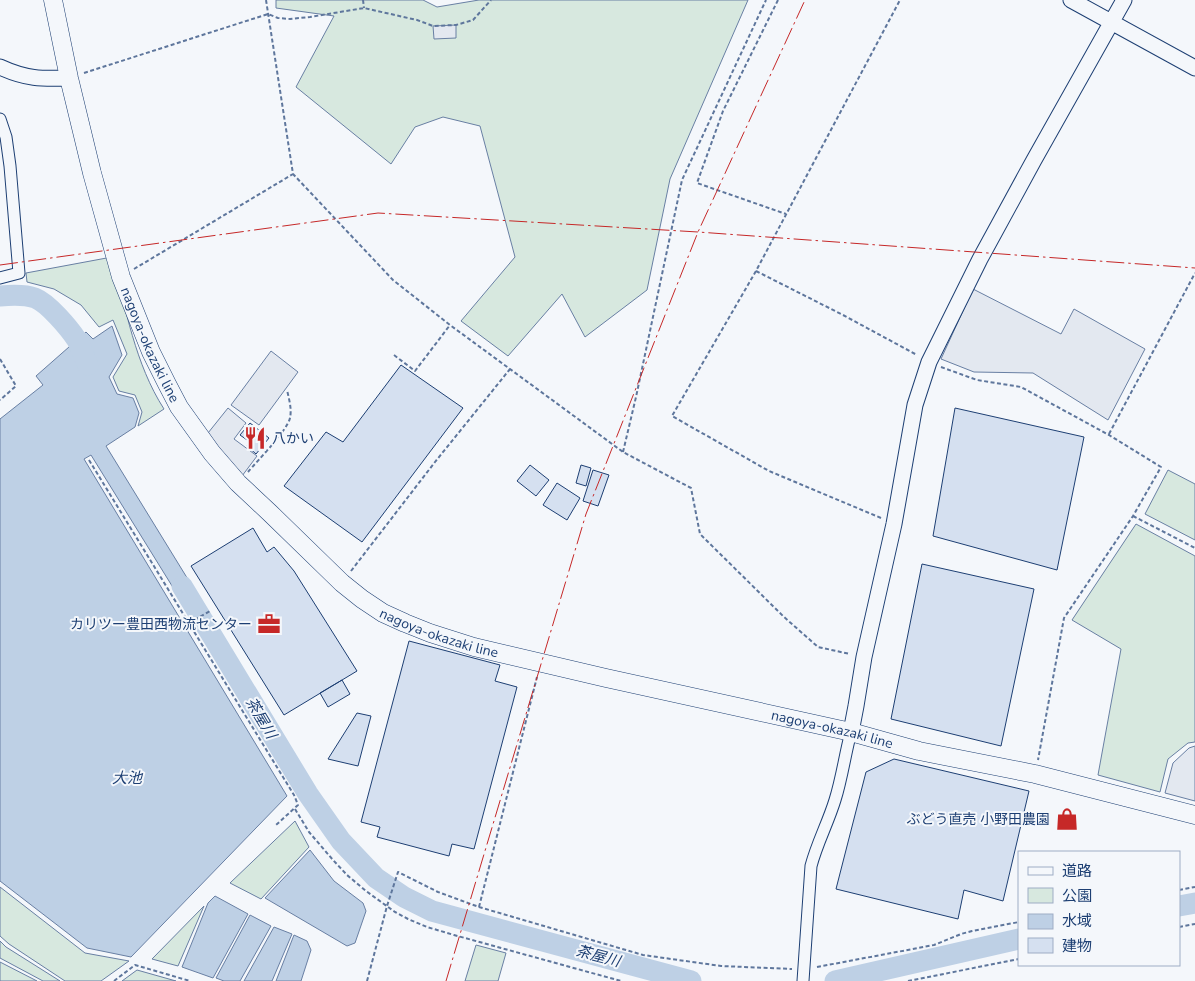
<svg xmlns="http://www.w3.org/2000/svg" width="1195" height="981" viewBox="0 0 1195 981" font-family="'Nunito Sans','Noto Sans JP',sans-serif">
	<rect width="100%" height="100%" fill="#f4f7fb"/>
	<path fill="#d7e8df" stroke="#687fa3" d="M276,0H423L437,7L479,0H748L670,179L647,290L585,337L562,294L508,356L461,321L515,257L480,126L443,117L415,127L391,164L296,87L334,16L276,8Z
		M112,257C126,309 135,364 164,409L138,426L142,412L135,395L119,391L113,377L127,354L113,320L99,327L81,305L54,289L27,282L26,273Z
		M1168,470L1195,484V540L1145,514Z
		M1136,524L1195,556V742L1188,743L1168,759L1160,792L1098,775L1121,649L1072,620Z
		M295,821L309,847L261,899L230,883Z
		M0,887L85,953L129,961L101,981H65L9,944L0,936Z
		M204,906L178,966L152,959Z
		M0,941L6,947L60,981H43L0,958Z
		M476,945L506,953L498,981H465Z
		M0,962L37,981H0Z
		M137,970L176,981H122Z"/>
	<path fill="#e3e8f0" stroke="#687fa3" d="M456,25V38L434,39L433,26Z
		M973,289L1061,334L1074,309L1145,349L1108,420L1033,373L974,372L941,359Z
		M271,351L298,372L259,425L231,405Z
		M228,408L246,423L234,439L257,456L242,476L204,438Z
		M1195,746V801L1165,793L1173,763L1189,748Z"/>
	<path fill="#bed0e5" stroke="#687fa3" d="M112,326L122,355L109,377L117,394L133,398L139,413L135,427L106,446L205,607L190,615L91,455L84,459L287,796L131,957L87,948L0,881V419L43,385L36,376L86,332L93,339Z
		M310,850L334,881L363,903L366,911L355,943L347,946L265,898Z
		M215,896L248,914L213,978L182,967L208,903Z
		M250,915L271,926L240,981H224L216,978Z
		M274,927L292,934L272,981H244Z
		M294,935L307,941L311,950L301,981H276Z"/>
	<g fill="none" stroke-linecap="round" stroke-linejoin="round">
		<path stroke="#bed0e5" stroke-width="21" d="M0,296C11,295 24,294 35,298C48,303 69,328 77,340C81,347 84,357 88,365
			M182,586L308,794L341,841L376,878L404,897L432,911L691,981
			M1179,906L1195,903
			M835,981L1019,939"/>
	</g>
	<path fill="#d5e0f0" stroke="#1d3f73" d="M401,365L463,408L362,542L284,486L326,432L343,442Z
		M955,408L1084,437L1057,570L933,536Z
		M250,423L269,438L256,454L247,446L250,442L240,435Z
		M530,465L549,480L536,496L517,481Z
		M581,465L591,468L586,486L576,483Z
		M593,470L609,475L598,506L583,501Z
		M557,483L580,498L567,520L543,505Z
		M253,528L267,552L274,547L294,571L357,671L284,715L191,566Z
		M922,564L1034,589L1001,746L891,719Z
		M409,641L500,665L495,681L517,687L474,849L452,844L449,856L377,837L380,827L361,822Z
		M342,680L350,694L328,707L320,693Z
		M357,713L371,716L358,766L328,759Z
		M894,759L1029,791L1003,901L964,890L958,919L836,889L866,772Z"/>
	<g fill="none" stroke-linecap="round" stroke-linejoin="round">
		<defs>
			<path id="street" d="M0,119L6,137L10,166L19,273L0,278
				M803,981L811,866C817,843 828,823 835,800C842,778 845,754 851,732"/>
			<path id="secondary" d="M1071,0L1195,68
				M0,67C26,79 41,79 69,78
				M851,732L856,706L864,657L894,524L915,405L929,362L980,259L1034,160L1124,0"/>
			<g id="primary">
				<path id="s1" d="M53,0L69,78L92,173L121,277L151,352L167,384L179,407L212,453L238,483L270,513L342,583L362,599L383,613L405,623L430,633L474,647L606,678L851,732L919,751L1035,774L1195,815"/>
			</g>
		</defs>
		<use href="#street" stroke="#1d3f73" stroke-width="13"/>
		<use href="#secondary" stroke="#1d3f73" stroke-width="17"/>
		<use href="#primary" stroke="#1d3f73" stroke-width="19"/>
		<path stroke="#5e769c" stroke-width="2" stroke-dasharray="4 2.5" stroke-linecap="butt" d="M266,0L293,174L393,280L450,325L623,452L691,488L700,534L784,617L818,647L850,654
			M363,0L364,8
			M778,0L723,111L697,183L786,214
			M84,73L268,14L278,18L290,19L310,17L364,8L417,20L433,26L456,25L473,20L491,0
			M134,269L293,174
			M756,271L843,315L917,355
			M394,355L415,371L450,325
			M0,359L16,386L0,400
			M941,367L977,380L1021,387L1109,435L1161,467L1133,516L1064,618L1038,760
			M1109,434L1195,273
			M623,452L636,397L682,180L766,0
			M89,460L294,795L298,805L276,825
			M248,472C257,461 287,431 290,418C292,409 289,399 287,390
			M1133,516L1195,548
			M881,518L769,471L672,416L756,271L900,0
			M351,571L435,462L510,369
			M189,623L210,611
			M295,809L309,832L333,860L347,875L366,891L395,912L408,919L427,927L454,935L621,981
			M1179,890L1195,887
			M479,907L537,677
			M1179,927L1195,924
			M817,967L934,945L961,934L972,931L1019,922
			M114,981L135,965L190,981
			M367,981L387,906L398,872L438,892L479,907L643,955L721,966L792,969
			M908,981L1019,959"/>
		<use href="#street" stroke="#f4f7fb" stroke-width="11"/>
		<use href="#secondary" stroke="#f4f7fb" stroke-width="15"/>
		<use href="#primary" stroke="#f4f7fb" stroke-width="18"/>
		<path stroke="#c62828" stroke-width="1" stroke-dasharray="18 4 2.5 4" stroke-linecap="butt" d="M0,265L378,213L698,232L1195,268
			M446,981L586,514L698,232L805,0"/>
	</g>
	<defs>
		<symbol id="restaurant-bare" viewBox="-9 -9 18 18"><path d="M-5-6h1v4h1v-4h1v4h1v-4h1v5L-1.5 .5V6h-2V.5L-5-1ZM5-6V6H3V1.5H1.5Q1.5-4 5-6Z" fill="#c62828" stroke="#f4f7fb" stroke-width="2.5" paint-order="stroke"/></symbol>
		<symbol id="office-bare" viewBox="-9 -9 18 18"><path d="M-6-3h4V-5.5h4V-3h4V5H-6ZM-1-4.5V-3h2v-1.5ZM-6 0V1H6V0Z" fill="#c62828" stroke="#f4f7fb" stroke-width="2.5" paint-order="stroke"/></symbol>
		<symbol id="shop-bare" viewBox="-9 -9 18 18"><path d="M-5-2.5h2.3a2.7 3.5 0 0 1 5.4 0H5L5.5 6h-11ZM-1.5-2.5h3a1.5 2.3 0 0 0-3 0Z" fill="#c62828" stroke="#f4f7fb" stroke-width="2.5" paint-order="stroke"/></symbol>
	</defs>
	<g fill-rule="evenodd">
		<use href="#restaurant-bare" x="239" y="422" width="32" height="32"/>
		<use href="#office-bare" x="253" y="608" width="32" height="32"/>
		<use href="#shop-bare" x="1051" y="803" width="32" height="32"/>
	</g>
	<g text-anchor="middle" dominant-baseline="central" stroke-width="4" stroke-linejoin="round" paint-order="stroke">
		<g font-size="14" fill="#1d3f73" stroke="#f4f7fb">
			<text stroke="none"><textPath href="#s1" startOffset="359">nagoya-okazaki line</textPath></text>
			<text stroke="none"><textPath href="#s1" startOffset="779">nagoya-okazaki line</textPath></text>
			<text stroke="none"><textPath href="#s1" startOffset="1184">nagoya-okazaki line</textPath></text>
		</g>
		<g font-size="14" fill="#1d3f73" stroke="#f4f7fb" text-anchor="end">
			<text x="272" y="438" text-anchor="start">八かい</text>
			<text x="252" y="624">カリツー豊田西物流センター</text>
			<text x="1050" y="819">ぶどう直売 小野田農園</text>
		</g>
		<g font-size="15" font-style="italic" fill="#1d3f73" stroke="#f4f7fb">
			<text transform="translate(261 718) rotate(59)">茶屋川</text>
			<text x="127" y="778">大池</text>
			<text transform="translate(598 956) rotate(15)">茶屋川</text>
		</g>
	</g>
	<rect x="1018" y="851" width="162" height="115" fill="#f4f7fb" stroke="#9eadc5"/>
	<rect x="1028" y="867" width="25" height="8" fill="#f4f7fb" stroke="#9eadc5"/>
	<text x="1062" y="876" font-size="15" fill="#1d3f73">道路</text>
	<rect x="1028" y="888" width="25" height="15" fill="#d7e8df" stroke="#9eadc5"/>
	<text x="1062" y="901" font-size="15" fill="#1d3f73">公園</text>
	<rect x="1028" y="914" width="25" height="15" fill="#bed0e5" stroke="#9eadc5"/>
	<text x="1062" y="926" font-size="15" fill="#1d3f73">水域</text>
	<rect x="1028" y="938" width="25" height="15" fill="#d5e0f0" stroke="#9eadc5"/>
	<text x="1062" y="951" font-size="15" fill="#1d3f73">建物</text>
</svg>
